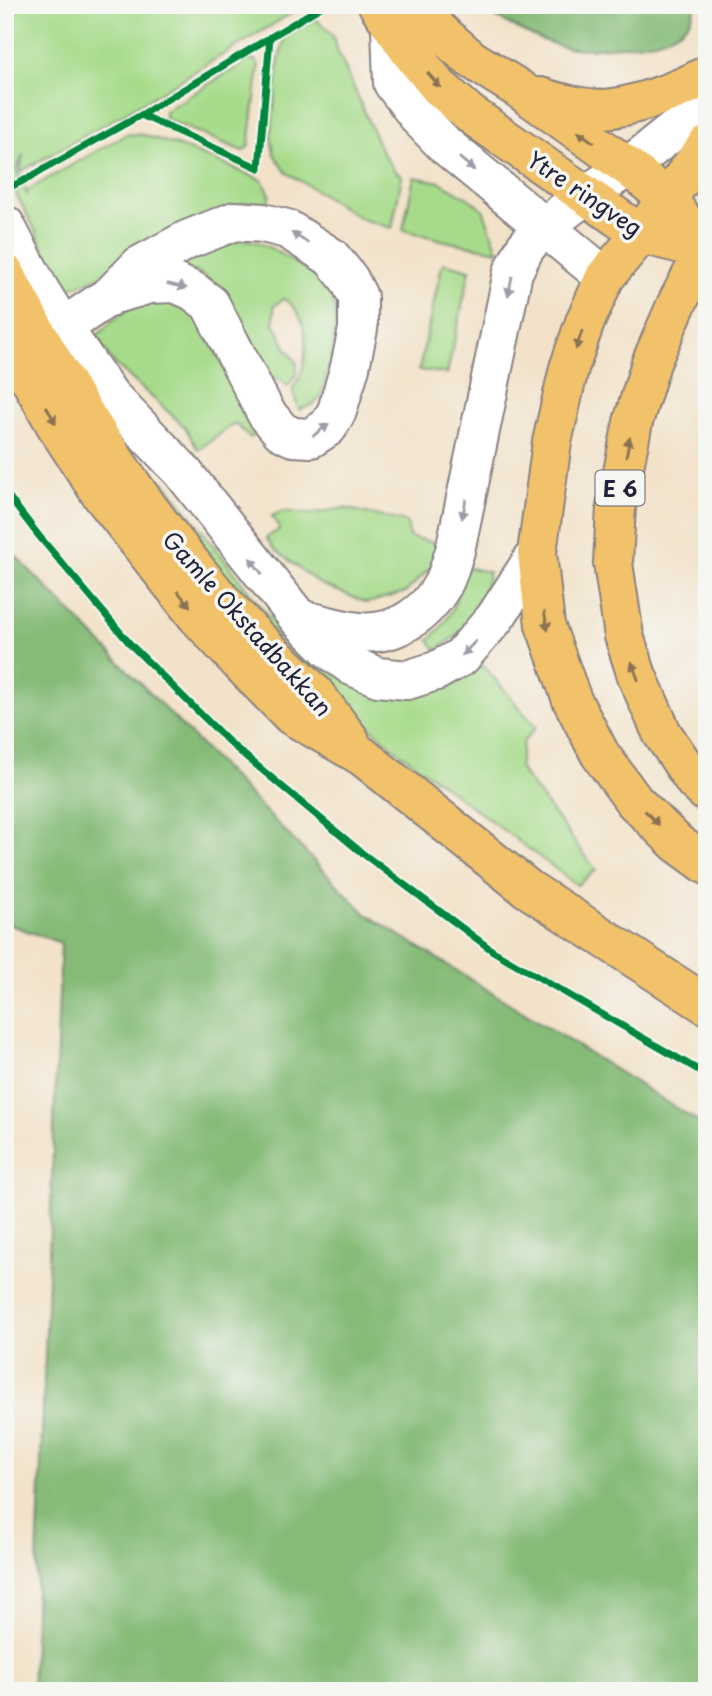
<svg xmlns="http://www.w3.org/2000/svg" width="712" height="1696" viewBox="0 0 712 1696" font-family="'Playpen Sans',sans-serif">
	<rect width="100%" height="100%" fill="#f6f6f2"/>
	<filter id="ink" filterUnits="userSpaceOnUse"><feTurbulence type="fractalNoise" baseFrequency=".0143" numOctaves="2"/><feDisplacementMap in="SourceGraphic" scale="14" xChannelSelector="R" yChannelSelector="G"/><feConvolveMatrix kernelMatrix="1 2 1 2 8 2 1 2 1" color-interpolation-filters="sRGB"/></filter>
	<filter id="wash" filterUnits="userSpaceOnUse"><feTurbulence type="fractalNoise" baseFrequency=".00686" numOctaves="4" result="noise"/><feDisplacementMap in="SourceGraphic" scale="28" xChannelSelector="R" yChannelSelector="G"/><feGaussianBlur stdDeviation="1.57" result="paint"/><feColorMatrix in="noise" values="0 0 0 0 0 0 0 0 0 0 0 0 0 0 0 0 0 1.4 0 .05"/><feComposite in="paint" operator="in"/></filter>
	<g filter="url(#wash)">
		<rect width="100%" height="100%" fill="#f2e2c9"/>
		<path fill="#a7db8b" stroke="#647e63" stroke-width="2" d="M5,5H305L136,107L20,172L23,154L17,170L27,194L28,190L127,134L144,135L179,146L236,169L262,180L270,194L268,204L245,203L98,277L78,286L62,288L34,228L5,173Z
			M316,19L332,34L338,52L382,152L394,170L402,176L392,228L362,219L286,172L274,154L271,136L279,59L286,35Z
			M250,59L255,60L259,66L249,146L243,151L165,119V111Z
			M414,177L440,182L468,198L483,209L498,251L450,242L403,230Z
			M235,239C242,240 250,240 256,242C270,246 283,255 295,263C307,270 321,278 328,290C346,321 328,365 321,397L314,404L299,410L292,389C311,368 312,312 283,299L274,306V323L287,349L297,363V373L288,386L279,379H265L221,290L201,274L169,264Z
			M444,263L470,270L447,374L419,370L442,265Z
			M165,300L182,303L196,312L258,431L250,438L235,423L198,450L185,427L112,361L96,337L111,322L134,305Z
			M162,482H165L264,611L285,634L319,662L423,693L448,688L483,665L536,727L523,742L519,768L596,870L577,885L400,753L342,703L295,657L172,515L161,484Z
			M344,508L406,522L408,527L409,537L440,544L431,567L406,592L367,603L318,583L274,549L266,538L280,529L272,516L283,511L309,514Z
			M465,567L489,572C481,615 472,626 436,650L429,640C454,616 457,600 465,567Z"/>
		<path fill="#85bb77" stroke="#546e59" stroke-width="2" d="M472,5H695C690,40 648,43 620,46C601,48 580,51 561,46C529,38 502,19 472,5Z
			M5,545L366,914L707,1127V1691H32L61,943L5,923Z"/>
	</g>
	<g filter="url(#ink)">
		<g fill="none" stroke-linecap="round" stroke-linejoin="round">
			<defs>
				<path id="minor" d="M391,27L393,83L420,119L445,145L605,277
					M5,225L39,289L63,328L110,396L182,471L299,619L329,649L352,666L378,677L407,680L436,671L461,657L495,618L537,553
					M17,356L41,342L111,295L139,266L187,240L235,221L263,223L287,229L331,257L349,279L358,297V329L350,367L337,411L328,427L311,438L293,437L281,431L266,413L210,304L193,291L175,283L150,284L111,295
					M299,619C319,623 339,630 359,632C395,636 427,614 444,582C449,573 451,561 455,551L513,272L525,248L543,227L586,195L628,167L707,104"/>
				<path id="major" d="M378,5L411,53L439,87L470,114L641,234L705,250
					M417,5L438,30L471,59L519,89L628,167L667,198L705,250
					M540,97C558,103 586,109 604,109C634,107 681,90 707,75
					M652,219L707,145
					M5,273C63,388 134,497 218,596C236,617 256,638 276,657C289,669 303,681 315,694C327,709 338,725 350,740
					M5,335L58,429L100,493L196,615L244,667L291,715L362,756L528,889L707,1005"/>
				<path id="highway" d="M641,234L605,277L585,322L569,368L552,442L537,553L545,625L572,700L600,754L634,801L677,843L707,865
					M705,250L677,303L651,363L633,422L616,507L613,563L624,636L637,676L662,733L695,782L707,793"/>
			</defs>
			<use href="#minor" stroke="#8a8282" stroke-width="42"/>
			<use href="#major" stroke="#8a8282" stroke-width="42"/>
			<use href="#highway" stroke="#8a8282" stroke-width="42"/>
			<use href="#minor" stroke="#fff" stroke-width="38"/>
			<use href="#major" stroke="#f2c26a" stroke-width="38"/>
			<use href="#highway" stroke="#f2c26a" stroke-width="38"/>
			<defs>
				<path id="cycleway" d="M141,115L259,168L270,37
					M5,189L21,182L141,115L324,5
					M5,492L39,536L131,645L231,744L362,853L493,951L707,1075"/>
			</defs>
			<use href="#cycleway" stroke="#f6f6f2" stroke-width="11"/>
			<use href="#cycleway" stroke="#00873e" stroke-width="7"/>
		</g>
		<defs><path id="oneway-solid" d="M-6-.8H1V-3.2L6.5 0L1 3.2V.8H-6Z" transform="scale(1.75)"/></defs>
		<g fill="#8a7252">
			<use href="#oneway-solid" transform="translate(434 80) rotate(49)"/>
			<use href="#oneway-solid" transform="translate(586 137) rotate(-145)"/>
			<use href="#oneway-solid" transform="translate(579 340) rotate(109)"/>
			<use href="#oneway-solid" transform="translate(51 415) rotate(61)"/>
			<use href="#oneway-solid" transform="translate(628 447) rotate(-79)"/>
			<use href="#oneway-solid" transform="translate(184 599) rotate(51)"/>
			<use href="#oneway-solid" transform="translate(546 621) rotate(79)"/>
			<use href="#oneway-solid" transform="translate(635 671) rotate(-110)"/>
			<use href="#oneway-solid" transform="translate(652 818) rotate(45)"/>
		</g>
		<g fill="#9c9ca7">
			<use href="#oneway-solid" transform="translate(467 164) rotate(40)"/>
			<use href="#oneway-solid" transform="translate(300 238) rotate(-148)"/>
			<use href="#oneway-solid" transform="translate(177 286) rotate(13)"/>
			<use href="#oneway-solid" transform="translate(510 286) rotate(102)"/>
			<use href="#oneway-solid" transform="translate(321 430) rotate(-37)"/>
			<use href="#oneway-solid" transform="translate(464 509) rotate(102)"/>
			<use href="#oneway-solid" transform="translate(256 566) rotate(-128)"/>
			<use href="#oneway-solid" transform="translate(469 648) rotate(134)"/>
		</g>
	</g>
	<g text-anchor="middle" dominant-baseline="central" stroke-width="7" stroke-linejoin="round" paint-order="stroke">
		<rect fill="#f6f6f2" stroke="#626272" stroke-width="2" x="595.5" y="470.5" width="49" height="35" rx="5"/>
		<g font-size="21" font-weight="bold" fill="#22223b">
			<text x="620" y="488">E 6</text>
		</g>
		<g font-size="23" fill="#22223b" stroke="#f6f6f2">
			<text transform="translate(585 193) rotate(34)">Ytre ringveg</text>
			<text transform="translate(248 623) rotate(48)">Gamle Okstadbakkan</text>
		</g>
	</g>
	<rect width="712" height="1696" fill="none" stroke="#f6f6f2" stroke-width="28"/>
</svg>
